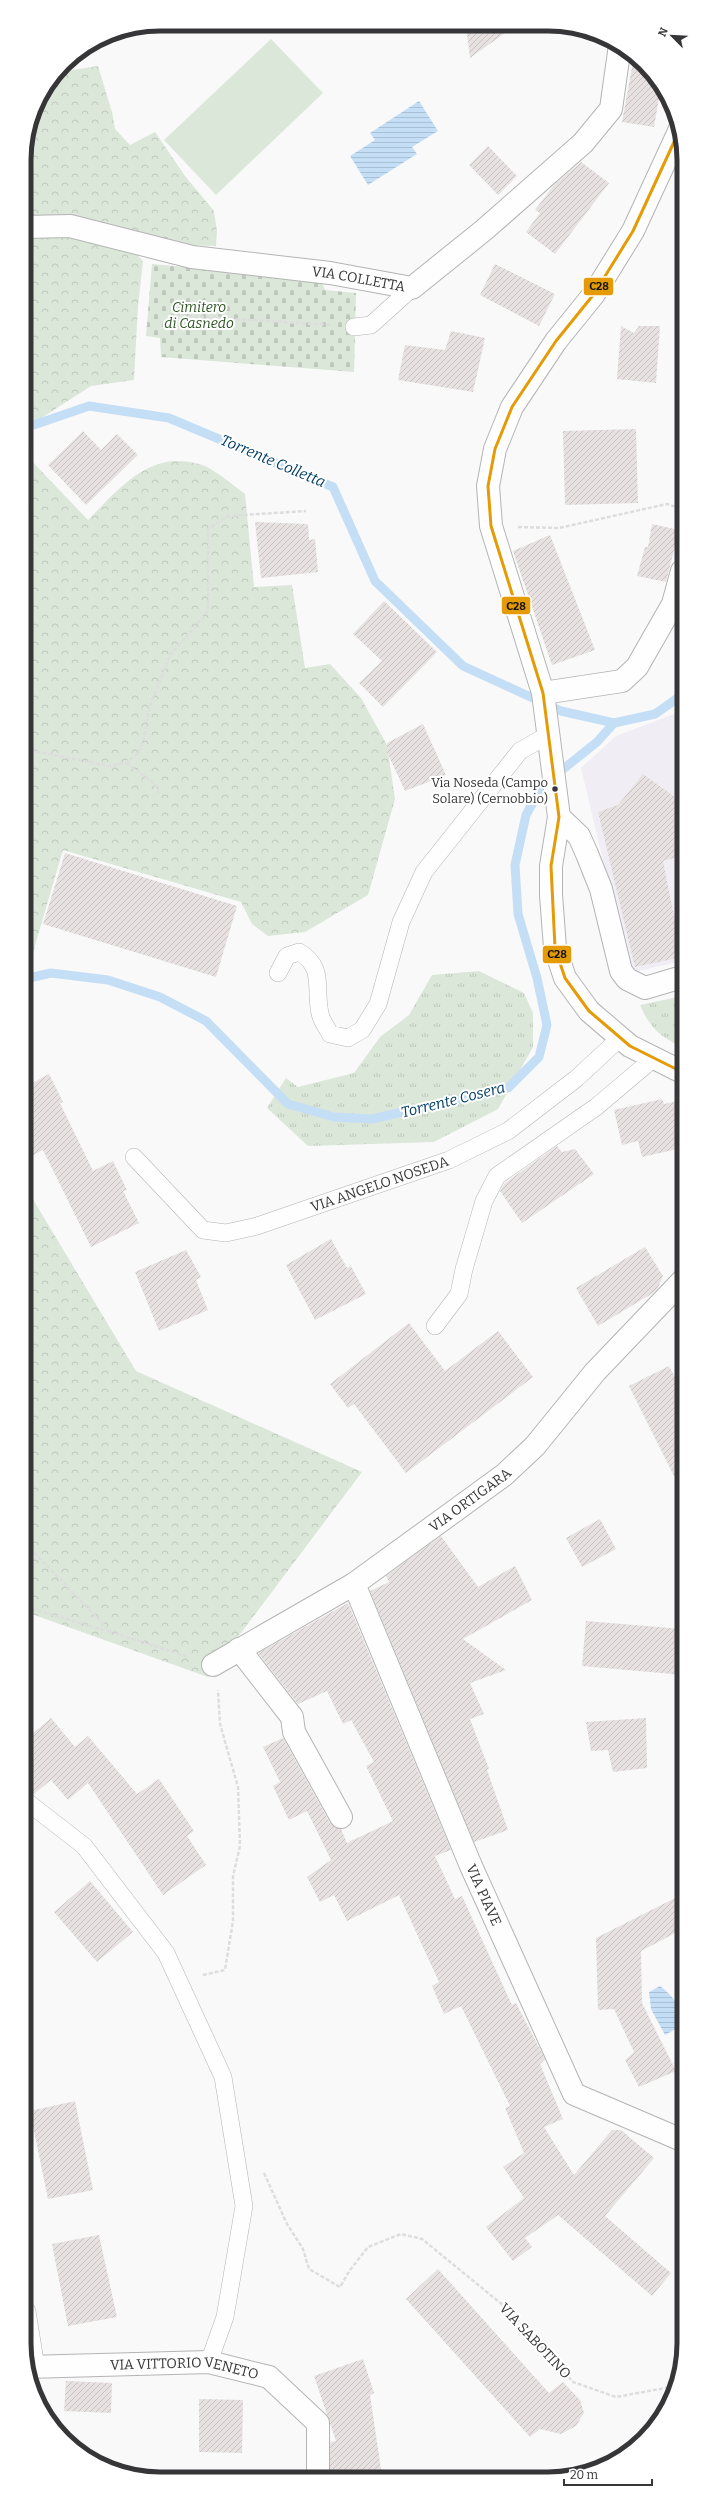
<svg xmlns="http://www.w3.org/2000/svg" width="708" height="2503" viewBox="0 0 708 2503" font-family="Bitter,serif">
	<defs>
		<pattern id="grass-tufts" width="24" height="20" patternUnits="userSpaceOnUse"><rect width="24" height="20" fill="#dbe7d9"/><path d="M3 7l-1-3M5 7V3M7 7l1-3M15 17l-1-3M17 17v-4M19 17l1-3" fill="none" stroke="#bdc7bb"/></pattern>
		<pattern id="forest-crowns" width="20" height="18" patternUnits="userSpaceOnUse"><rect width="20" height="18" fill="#dbe7d9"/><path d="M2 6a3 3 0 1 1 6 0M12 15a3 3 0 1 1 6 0" fill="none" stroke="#bdc7bb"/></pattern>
		<pattern id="cemetery-stones" width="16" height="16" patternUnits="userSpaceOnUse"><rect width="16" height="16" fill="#dbe7d9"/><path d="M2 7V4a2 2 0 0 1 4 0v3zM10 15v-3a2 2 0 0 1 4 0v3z" fill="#bdc7bb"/></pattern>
		<pattern id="water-rules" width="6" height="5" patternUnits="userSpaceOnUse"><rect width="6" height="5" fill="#c4def6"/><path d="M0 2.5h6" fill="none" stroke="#a9bfd4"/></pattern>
		<pattern id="building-hatch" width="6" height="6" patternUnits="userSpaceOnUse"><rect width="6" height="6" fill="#e7e1e1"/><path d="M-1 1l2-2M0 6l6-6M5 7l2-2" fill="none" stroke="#c7c2c2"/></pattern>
	</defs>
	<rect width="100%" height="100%" fill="#f9f9fa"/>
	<path fill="#f0edf4" d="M682,711V961L630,973L581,768L616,736Z"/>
	<path fill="url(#grass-tufts)" d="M479,971L524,993L533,1013V1047L498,1109L434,1142L308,1146L267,1108L286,1078L298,1087L354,1073L380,1037L409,1015L432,975Z
		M682,996V1047C660,1037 650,1028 640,1005Z"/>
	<path fill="url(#forest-crowns)" d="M98,66L112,112L115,129L130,145L155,132L185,176L214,211L217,231L216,246L184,245L114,231L143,261L138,306L134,380L91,386L29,426L25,454L88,520C120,488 149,450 199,464C212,467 233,485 245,494L254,587L292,585L305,668L330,664L361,698L387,745L395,799L368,895L305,932L268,936L252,924L241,902L63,850L36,942L25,987L24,152L34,108L59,72Z
		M25,1186L136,1371L362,1472L208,1677L26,1612Z"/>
	<path fill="url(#cemetery-stones)" d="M152,264L321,280L325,290L356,293L354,372L161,357L160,338L146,336Z"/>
	<path fill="#dbe7d9" d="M271,39L323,93L216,195L164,140Z"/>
	<path fill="url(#water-rules)" d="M419,101L438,131L412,147L417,154L368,185L350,156L375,140L370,133Z
		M660,1986C673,1996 683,2008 683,2025L665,2035L651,2009L649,1992Z"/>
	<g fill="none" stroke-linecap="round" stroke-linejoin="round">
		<path stroke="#c4def6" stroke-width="9" d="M25,428L89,406L169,418L333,487L375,581L463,666L561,711L614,723L655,714L682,695
			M25,979L51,973L108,980L160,997L206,1021L288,1104L334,1117L372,1119L508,1088L539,1057L547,1025L537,978L518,914L515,865L526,815L542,786L597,742L614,723"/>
	</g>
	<path fill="url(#building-hatch)" d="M466,26H515L470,58Z
		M634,56L644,64L661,87L654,127L622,122Z
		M488,146L517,176L498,195L469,165Z
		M581,162L609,183L555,254L526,232L540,213L535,210L554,185Z
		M495,264L555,294L539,326L480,295Z
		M621,326L634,333L639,326H660L656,383L617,379Z
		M451,331L485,338L473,392L398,380L405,345L445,350Z
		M636,429L638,503L565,505L563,431Z
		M83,431L101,450L117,434L138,455L86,505L48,465Z
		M255,522L308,524L309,540L315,539L318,572L261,578Z
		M652,524L679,530L666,582L637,576L645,547H648Z
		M550,535L595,650L552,665L513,551Z
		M384,601L437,652L383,707L359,683L382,661L353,634Z
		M423,724L446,775L405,791L387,752V743Z
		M643,774L682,802V856L663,861L682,957L635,967L598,812L618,805Z
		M65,853L237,906L216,977L43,924Z
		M49,1074L63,1102L60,1103L93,1171L113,1161L127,1190L123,1191L139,1223L91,1247L43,1150L25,1159V1087Z
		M662,1099L664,1104L679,1101L682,1117V1148L642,1157L638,1141L622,1145L614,1110Z
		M557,1146L562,1152L575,1149L594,1174L522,1223L500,1191L505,1183Z
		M331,1239L347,1268L351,1266L366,1294L315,1320L286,1265Z
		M645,1247L663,1276L658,1288L653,1293L598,1326L576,1288Z
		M186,1250L201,1277L196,1280L208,1310L159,1331L135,1272Z
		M409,1323L445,1371L498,1331L533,1377L406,1473L354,1404L348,1408L330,1384Z
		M669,1366L683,1393V1494L629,1386Z
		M600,1519L616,1549L582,1567L566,1538Z
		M441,1536L478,1587L515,1566L532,1600L463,1639L506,1670L470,1683L484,1714L470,1719L489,1769L487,1770L508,1830L474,1842L370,1591L389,1582L386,1576Z
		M348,1603L451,1850L435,1856L455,1899L462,1896L512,2005L516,2003L545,2059L540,2064L563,2119L544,2127L574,2175L612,2130H621L654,2158L605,2216L671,2273L652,2296L558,2215L525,2238L532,2247L513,2261L486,2227L524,2198L503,2167L524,2153L505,2108L510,2106L461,2006L444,2014L432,1986L439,1982L399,1895L347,1921L334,1895L320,1902L307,1877L331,1860L307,1811L289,1820L273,1786L280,1782L263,1747L283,1738L330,1823L341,1829L347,1843L393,1821L366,1766L374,1762L351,1720L343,1724L327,1691L298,1704L258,1653Z
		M586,1621L683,1629V1675L582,1666Z
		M51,1718L75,1747L88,1736L137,1794L159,1779L194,1831L187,1836L206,1865L163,1895L88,1783L68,1800L51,1780L34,1794L26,1791V1739Z
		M646,1718L647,1768L613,1772L608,1750L591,1751L586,1722Z
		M90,1881L133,1932L97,1962L54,1912Z
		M683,1894V1929L641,1951L642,2003L676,2071L639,2087L625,2060L634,2052L614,2009L598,2010L596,1938Z
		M75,2101L93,2190L48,2199L30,2111Z
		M99,2235L117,2317L68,2326L52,2244Z
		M438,2269L549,2393L563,2382L580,2400L584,2413L576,2426L561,2434L540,2429L530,2437L406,2299Z
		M363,2359L374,2393L370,2395L382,2476H345V2470L330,2472V2442L336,2441L314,2376Z
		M66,2381L112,2383L111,2413L64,2411Z
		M199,2399L243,2400L242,2453L199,2452Z"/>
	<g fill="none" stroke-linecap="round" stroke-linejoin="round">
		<defs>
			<g id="lane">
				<path d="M354,327L371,325L412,288"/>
				<path d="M278,973L287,956L299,952C327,968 313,992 321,1017C323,1023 328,1029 330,1034L348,1038L362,1030L378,1004L401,922L424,872L520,751L548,735"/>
				<path id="s1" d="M134,1157L203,1230L226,1233L257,1226L449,1160L508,1131L577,1078L620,1038"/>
				<path d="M435,1326L459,1294L464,1269L484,1201L497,1176L596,1107L654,1058"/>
				<path d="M26,1801L84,1846L166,1953L223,2077L244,2206L225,2317L209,2362"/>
				<path d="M27,2311L36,2367"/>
			</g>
			<g id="street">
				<path d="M680,129L633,231L594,294L556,341L512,407L495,449L488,486L491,526L543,693L559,817L551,866V895L555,948L565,978L589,1011L630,1046L682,1072"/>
				<path id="s2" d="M24,227L70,226L192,257L330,273L412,288L484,230L583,143L611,109L620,45"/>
				<path d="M543,693L622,681L637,667L673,604L682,571"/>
				<path d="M559,817L579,836L587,854L601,889L621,971L627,979L645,988L682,977"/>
				<path id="s3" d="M354,1584L471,1866L574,2094L684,2141"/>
				<path d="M239,1649L292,1717L294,1732L341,1817"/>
				<path id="s4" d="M213,1665L354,1584L504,1475L535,1446L595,1372L683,1280"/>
				<path id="s5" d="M27,2367L209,2362L269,2377L318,2423V2476"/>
			</g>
		</defs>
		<use href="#lane" stroke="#b4b4b5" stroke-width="18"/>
		<use href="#street" stroke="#b4b4b5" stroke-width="24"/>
		<path stroke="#ddddde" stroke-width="2.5" stroke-dasharray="4 2" stroke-linecap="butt" d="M176,315L330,325
			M518,527L559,528L667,504L682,509
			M25,749L109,766L126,763L138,753L143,743L149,709L170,655L208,611V529L228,516L306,511
			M126,763L154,783L159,793
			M26,1544L111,1632L189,1657
			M26,1607L110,1632
			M203,1975L225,1970L233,1921V1876L240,1846L238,1787L220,1724L218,1690
			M264,2173L287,2224L303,2249L309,2269L340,2287L350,2270L368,2247L401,2234L422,2239L509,2310L573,2382L616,2397L676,2386"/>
		<use href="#lane" stroke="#fefefe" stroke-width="17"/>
		<use href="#street" stroke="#fefefe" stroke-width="22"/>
		<defs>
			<path id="bus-1" d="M680,129L633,231L594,294L556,341L512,407L495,449L488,486L491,526L543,693L559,817L551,866L555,948L565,978L589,1011L630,1046L682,1072"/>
		</defs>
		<use href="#bus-1" stroke="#fff" stroke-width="6"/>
		<use href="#bus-1" stroke="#e49b06" stroke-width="3"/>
	</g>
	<circle fill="#363537" stroke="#fff" stroke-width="1.5" cx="555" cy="789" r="3.5"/>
	<g text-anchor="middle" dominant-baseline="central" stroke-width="4" stroke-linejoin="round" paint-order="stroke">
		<g font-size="13" fill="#363537" stroke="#fff" text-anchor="end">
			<text x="548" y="782">Via Noseda (Campo<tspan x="548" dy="16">Solare) (Cernobbio)</tspan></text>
		</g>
		<g font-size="14" fill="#363537" stroke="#fff">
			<text stroke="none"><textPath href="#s2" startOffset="340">VIA COLLETTA</textPath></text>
			<text stroke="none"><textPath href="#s1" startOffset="285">VIA ANGELO NOSEDA</textPath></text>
			<text stroke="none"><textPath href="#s4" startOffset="306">VIA ORTIGARA</textPath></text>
			<text stroke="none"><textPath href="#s3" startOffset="337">VIA PIAVE</textPath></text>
			<text transform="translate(535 2341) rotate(47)">VIA SABOTINO</text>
			<text stroke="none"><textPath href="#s5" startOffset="158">VIA VITTORIO VENETO</textPath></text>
		</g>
		<g font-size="14" font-style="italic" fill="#2e5624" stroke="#fff">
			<text x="199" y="307">Cimitero<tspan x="199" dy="16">di Casnedo</tspan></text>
		</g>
		<g font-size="15" font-style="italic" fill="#003c65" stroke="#fff">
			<text transform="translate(273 461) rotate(23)">Torrente Colletta</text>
			<text transform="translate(453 1100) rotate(-14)">Torrente Cosera</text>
		</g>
	</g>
	<path d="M0 0H708V2503H0ZM160 31H548A129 129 0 0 1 677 160V2343A129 129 0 0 1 548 2472H160A129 129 0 0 1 31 2343V160A129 129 0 0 1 160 31Z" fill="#fff" fill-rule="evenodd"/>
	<path fill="none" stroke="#363537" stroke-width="5" d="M160 31H548A129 129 0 0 1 677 160V2343A129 129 0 0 1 548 2472H160A129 129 0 0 1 31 2343V160A129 129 0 0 1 160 31Z"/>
	<g stroke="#fff" stroke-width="1.5">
		<rect x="583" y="277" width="31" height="19" rx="4" fill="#e49b06"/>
		<rect x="501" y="596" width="30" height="19" rx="4" fill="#e49b06"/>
		<rect x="542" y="945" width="30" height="19" rx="4" fill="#e49b06"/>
	</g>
	<g font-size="11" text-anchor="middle" font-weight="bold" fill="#111">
		<text x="599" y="290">C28</text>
		<text x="516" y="610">C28</text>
		<text x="557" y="958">C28</text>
	</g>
	<g transform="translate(672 36) rotate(294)" stroke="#ffffff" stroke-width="3" paint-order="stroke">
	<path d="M0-3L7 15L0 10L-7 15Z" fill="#363537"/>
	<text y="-6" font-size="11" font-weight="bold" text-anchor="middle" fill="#363537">N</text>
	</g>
	<path d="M564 2479v6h88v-6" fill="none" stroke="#363537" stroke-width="2"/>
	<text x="570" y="2479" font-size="12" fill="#363537" stroke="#ffffff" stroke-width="3" paint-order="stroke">20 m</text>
</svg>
